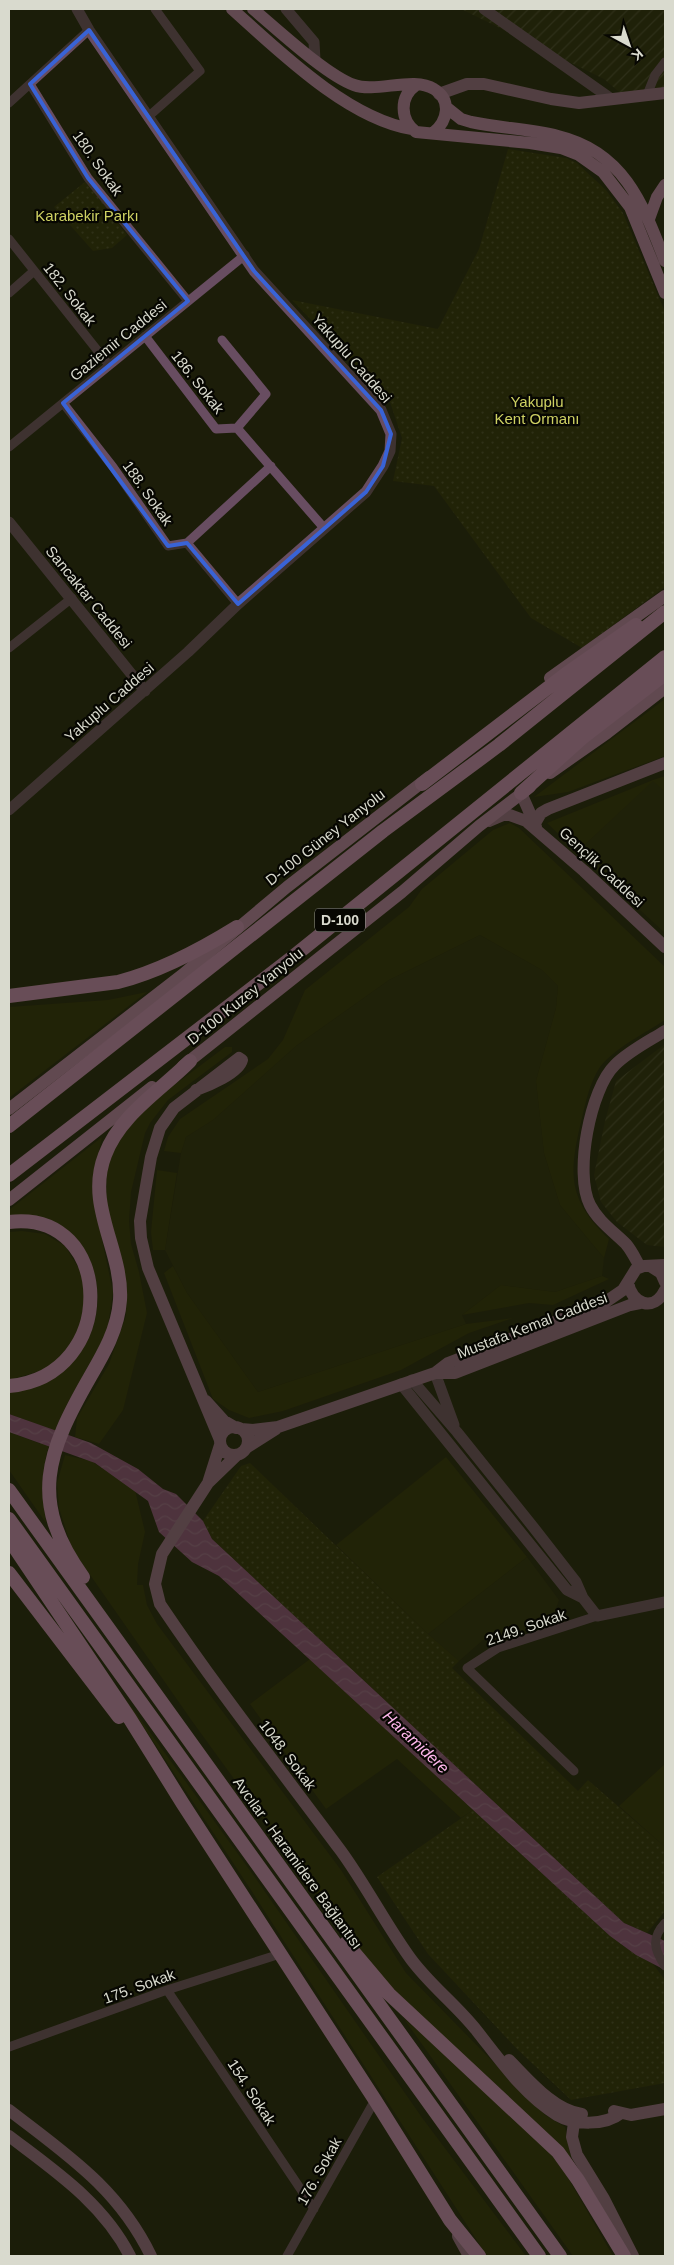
<svg xmlns="http://www.w3.org/2000/svg" width="674" height="2265" viewBox="0 0 674 2265" font-family="Helvetica,sans-serif">
	<defs>
		<pattern id="industrial-furrows" width="10" height="10" patternUnits="userSpaceOnUse" patternTransform="scale(1.25)"><rect width="10" height="10" fill="#25260a"/><path d="M-1 1l2-2M0 10L10 0M9 11l2-2" fill="none" stroke="#44452c"/></pattern>
		<pattern id="park-dots" width="8" height="8" patternUnits="userSpaceOnUse" patternTransform="scale(1.25)"><rect width="8" height="8" fill="#292a06"/><path d="M2 2h.1M6 6h.1" fill="none" stroke="#474829" stroke-width="1.8" stroke-linecap="round"/></pattern>
		<pattern id="water-waves" width="16" height="10" patternUnits="userSpaceOnUse" patternTransform="scale(1.25)"><rect width="16" height="10" fill="#8c4f7d"/><path d="M0 5q4-4 8 0t8 0" fill="none" stroke="#9c688e"/></pattern>
	</defs>
	<rect width="100%" height="100%" fill="#1c1d09"/>
	<path fill="#25260a" d="M653,780L665,792V933L577,852Z
		M480,935L542,970L558,986L556,1008L536,1081L544,1153L560,1205L604,1258L602,1276L555,1292L501,1285L462,1315L466,1324L258,1392L187,1293L165,1250L181,1153L186,1137L213,1120L296,1046L389,980Z
		M527,1557L559,1600L550,1625L484,1639L459,1661L428,1634Z"/>
	<path fill="url(#industrial-furrows)" d="M461,9H665V94L626,98L604,79Z
		M665,1044V1247L647,1245L617,1222L601,1202L594,1175L605,1121L616,1081Z"/>
	<path fill="#292a06" d="M665,699V756L568,792L534,797Z
		M665,776V792L653,781L577,852L547,823L653,780Z
		M510,823L519,828L665,967V1020C644,1034 616,1047 600,1067C590,1082 586,1101 582,1118C569,1172 566,1198 609,1239L604,1258L560,1205L544,1153L536,1081L556,1008L558,986L542,970L480,935L389,980L296,1046L213,1120L186,1137L181,1153L164,1151L168,1137L180,1119L268,1059L283,1040L305,990L409,907L422,889L493,830Z
		M147,992L9,1098V1007L108,1000Z
		M225,1047H232V1052L168,1100L150,1123L145,1133L131,1192L129,1221L131,1244L139,1272L147,1313L123,1410L99,1444L75,1437L77,1418L109,1364L126,1316L127,1286L106,1203L107,1168L116,1143L149,1104Z
		M102,1137L94,1174L101,1235L113,1292L107,1332C88,1369 53,1421 45,1461C41,1482 43,1502 46,1523L9,1470V1432L41,1444L47,1428L9,1414V1392C137,1376 117,1200 9,1216V1210Z
		M157,1170L177,1173L165,1250H153L151,1232Z
		M22,1231L45,1234L65,1246L84,1277L86,1297L76,1340L50,1368L9,1380V1232Z
		M173,1266L187,1293L258,1392L466,1324L513,1318L469,1333L401,1370L283,1411L249,1418L229,1410L213,1399L164,1273Z
		M602,1276L609,1279L553,1305L529,1303L462,1315L501,1285L555,1292Z
		M65,1455L91,1461L135,1490L145,1532L138,1564L137,1585H143L147,1605L157,1624L341,1870L406,1973L545,2115L565,2127L571,2158L502,2090L392,1992L356,1947L192,1721L72,1549L59,1508L57,1483Z
		M446,1457L527,1557L428,1634L336,1545Z
		M310,1659L473,1810L461,1818L397,1759L326,1809L250,1704Z
		M120,1691L254,1876L423,2119L526,2256H487L249,1887Z
		M665,1764V1847L619,1806Z
		M404,2019L438,2047L544,2146L564,2171L613,2256H573Z"/>
	<path fill="url(#park-dots)" d="M508,149L566,158L577,163L606,190L623,213L665,312V587L582,648L531,618L434,486L393,481L402,438L390,402L292,300L438,329L479,249Z
		M86,181L127,235L112,248L93,251L54,207Z
		M250,1463L428,1634L459,1661L452,1668L578,1791L588,1780L665,1847V1911L647,1933L624,1923L212,1539L203,1521L241,1466Z
		M473,1810L610,1936L636,1955L653,1964L665,1980V2083L571,2100L516,2048L428,1954L377,1877Z"/>
	<path fill="url(#water-waves)" d="M9,1414L91,1443L138,1469L163,1489L176,1494L203,1521L212,1539L624,1923L665,1941V1970L636,1955L610,1936L219,1576L192,1562L159,1532L148,1501L95,1463L9,1432Z"/>
	<g fill="none" stroke-linecap="round" stroke-linejoin="round">
		<path stroke="#684d61" stroke-width="9" d="M30,84L88,178L188,301
			M647,95L655,75L665,62
			M9,103L89,30
			M149,116L200,71L155,9
			M9,239L109,365
			M9,293L34,271
			M145,336L216,429L237,428L324,528
			M222,340L266,394L237,428
			M63,403L113,467L168,546L187,543L238,604
			M9,447L245,255
			M187,543L271,466
			M9,648L72,598
			M574,1771L467,1668L498,1648L597,1616
			M665,1923C651,1938 654,1950 665,1966
			M167,1990L314,2209
			M9,2047L167,1990L280,1954
			M287,2256L375,2100"/>
		<path stroke="#684d61" stroke-width="11" d="M286,9L314,42L315,60
			M484,9L610,98
			M9,522L145,691
			M9,810L188,652L238,604L366,492L383,466L390,451L391,434L381,410L254,271L89,30L77,9
			M435,1373L454,1425
			M412,1380L457,1432L534,1528L576,1582L583,1598L597,1616L665,1602
			M401,1384L567,1590L583,1598"/>
		<path stroke="#946988" stroke-width="12" d="M439,94L467,84H484L551,99L579,103L665,93
			M521,793L536,827
			M489,821L503,815H510L526,821L584,871L665,947
			M534,825L541,813L548,809L665,763
			M196,1090C208,1086 239,1073 242,1060L239,1058L174,1108L160,1128L151,1157L140,1221L141,1238L148,1268L220,1440
			M650,1266L661,1273L665,1282
			M640,1267C636,1260 632,1251 626,1244C614,1232 598,1221 590,1205C574,1174 590,1089 615,1065C629,1051 649,1041 665,1031
			M628,1282C631,1304 654,1313 665,1290
			M435,1373L448,1363L604,1303L623,1290L636,1269L644,1266L665,1265
			M206,1401L224,1421L236,1428
			M220 1441a14 14 0 1 1 28 0a14 14 0 1 1-28 0Z
			M241,1429L253,1430L278,1427L435,1373H455L630,1305L640,1303
			M246,1448L276,1429
			M237,1455L208,1483L162,1554L155,1584L160,1604C217,1689 280,1769 341,1851C365,1884 384,1921 408,1955C427,1983 456,2004 477,2031C500,2060 524,2095 557,2115C574,2125 605,2126 621,2113
			M208,1483L220,1445
			M509,2060C528,2079 554,2111 582,2114
			M9,2110C67,2155 118,2188 151,2256
			M614,2111L631,2115L665,2109
			M575,2115L572,2137L577,2155L604,2199L633,2256
			M9,2136C55,2171 103,2203 130,2256
			M458,2236L469,2256"/>
		<path stroke="#b67ea7" stroke-width="12" d="M232,9C279,51 348,119 412,129
			M253,9C277,29 326,75 354,85C376,93 414,76 434,89C452,100 448,121 433,133
			M416,85C399,97 400,120 416,132L530,143L561,148L579,155L603,172L630,207L665,293
			M446,107L461,119L471,122C500,128 530,129 558,136C624,152 643,204 665,261
			M649,219L657,197L665,185
			M550,678L665,596
			M550,773L607,733L665,688
			M183,1066L402,892L479,826L530,787
			M9,1109L182,975L287,887L429,777
			M9,1200L152,1087"/>
		<path stroke="#c588b5" stroke-width="14" d="M422,784L566,674L636,625
			M521,793L582,738L665,674
			M9,996L118,982C161,971 200,950 237,927
			M9,1126L383,831L499,745L665,612
			M9,1175L294,956L665,657
			M9,1222C115,1209 120,1376 9,1386
			M9,1490L560,2256
			M9,1519L539,2256
			M9,1539L130,1719L183,1804L375,2100L450,2220L479,2256
			M9,1573L119,1717
			M83,1577C28,1501 47,1452 90,1377C104,1353 118,1329 120,1300C123,1250 85,1206 105,1155C120,1115 160,1091 190,1061
			M346,1943L389,1994L558,2152L578,2180L624,2256"/>
	</g>
	<path d="M0 0H674V2265H0ZM89,30L254,271L381,410L391,434L383,466L366,492L238,604L187,543L168,546L63,403L188,301L88,178L30,84Z" fill="#1c1d09" fill-opacity=".55" fill-rule="evenodd"/>
	<path fill="none" stroke="#3963d6" stroke-width="4" stroke-linejoin="round" d="M89,30L254,271L381,410L391,434L383,466L366,492L238,604L187,543L168,546L63,403L188,301L88,178L30,84Z"/>
	<g text-anchor="middle" dominant-baseline="central" stroke-width="4.5" stroke-linejoin="round" paint-order="stroke">
		<rect fill="#070702" stroke="#9a9b91" stroke-width="1" x="315" y="908.5" width="50" height="23" rx="4"/>
		<g font-size="14" font-weight="bold" fill="#d9dace">
			<text x="340" y="920">D-100</text>
		</g>
		<g font-size="15" fill="#d9dace" stroke="#070702">
			<text transform="translate(98 163) rotate(55)">180. Sokak</text>
			<text transform="translate(70 294) rotate(52)">182. Sokak</text>
			<text transform="translate(118 340) rotate(-39)">Gaziemir Caddesi</text>
			<text transform="translate(352 358) rotate(49)">Yakuplu Caddesi</text>
			<text transform="translate(198 382) rotate(52)">186. Sokak</text>
			<text transform="translate(148 493) rotate(55)">188. Sokak</text>
			<text transform="translate(89 597) rotate(51)">Sancaktar Caddesi</text>
			<text transform="translate(109 702) rotate(-41)">Yakuplu Caddesi</text>
			<text transform="translate(325 837) rotate(-38)">D-100 Güney Yanyolu</text>
			<text transform="translate(602 867) rotate(43)">Gençlik Caddesi</text>
			<text transform="translate(245 996) rotate(-39)">D-100 Kuzey Yanyolu</text>
			<text transform="translate(532 1325) rotate(-21)">Mustafa Kemal Caddesi</text>
			<text transform="translate(526 1627) rotate(-19)">2149. Sokak</text>
			<text transform="translate(288 1755) rotate(53)">1048. Sokak</text>
			<text transform="translate(298 1863) rotate(54)">Avcılar - Haramidere Bağlantısı</text>
			<text transform="translate(139 1986) rotate(-20)">175. Sokak</text>
			<text transform="translate(252 2092) rotate(57)">154. Sokak</text>
			<text transform="translate(319 2171) rotate(-61)">176. Sokak</text>
		</g>
		<g font-size="15" fill="#ced163" stroke="#070702">
			<text x="87" y="215">Karabekir Parkı</text>
			<text x="537" y="401">Yakuplu<tspan x="537" dy="17">Kent Ormanı</tspan></text>
		</g>
		<g font-size="16" font-style="italic" fill="#feb6eb" stroke="#070702">
			<text transform="translate(416 1742) rotate(43)">Haramidere</text>
		</g>
	</g>
	<rect width="674" height="2265" fill="none" stroke="#d9dace" stroke-width="20"/>
	<g transform="translate(629 45) rotate(140)" stroke="#070702" stroke-width="4" paint-order="stroke">
	<path d="M0-4L9 19L0 12L-9 19Z" fill="#d9dace"/>
	<text y="-8" font-size="14" font-weight="bold" text-anchor="middle" fill="#d9dace">K</text>
	</g>
</svg>
